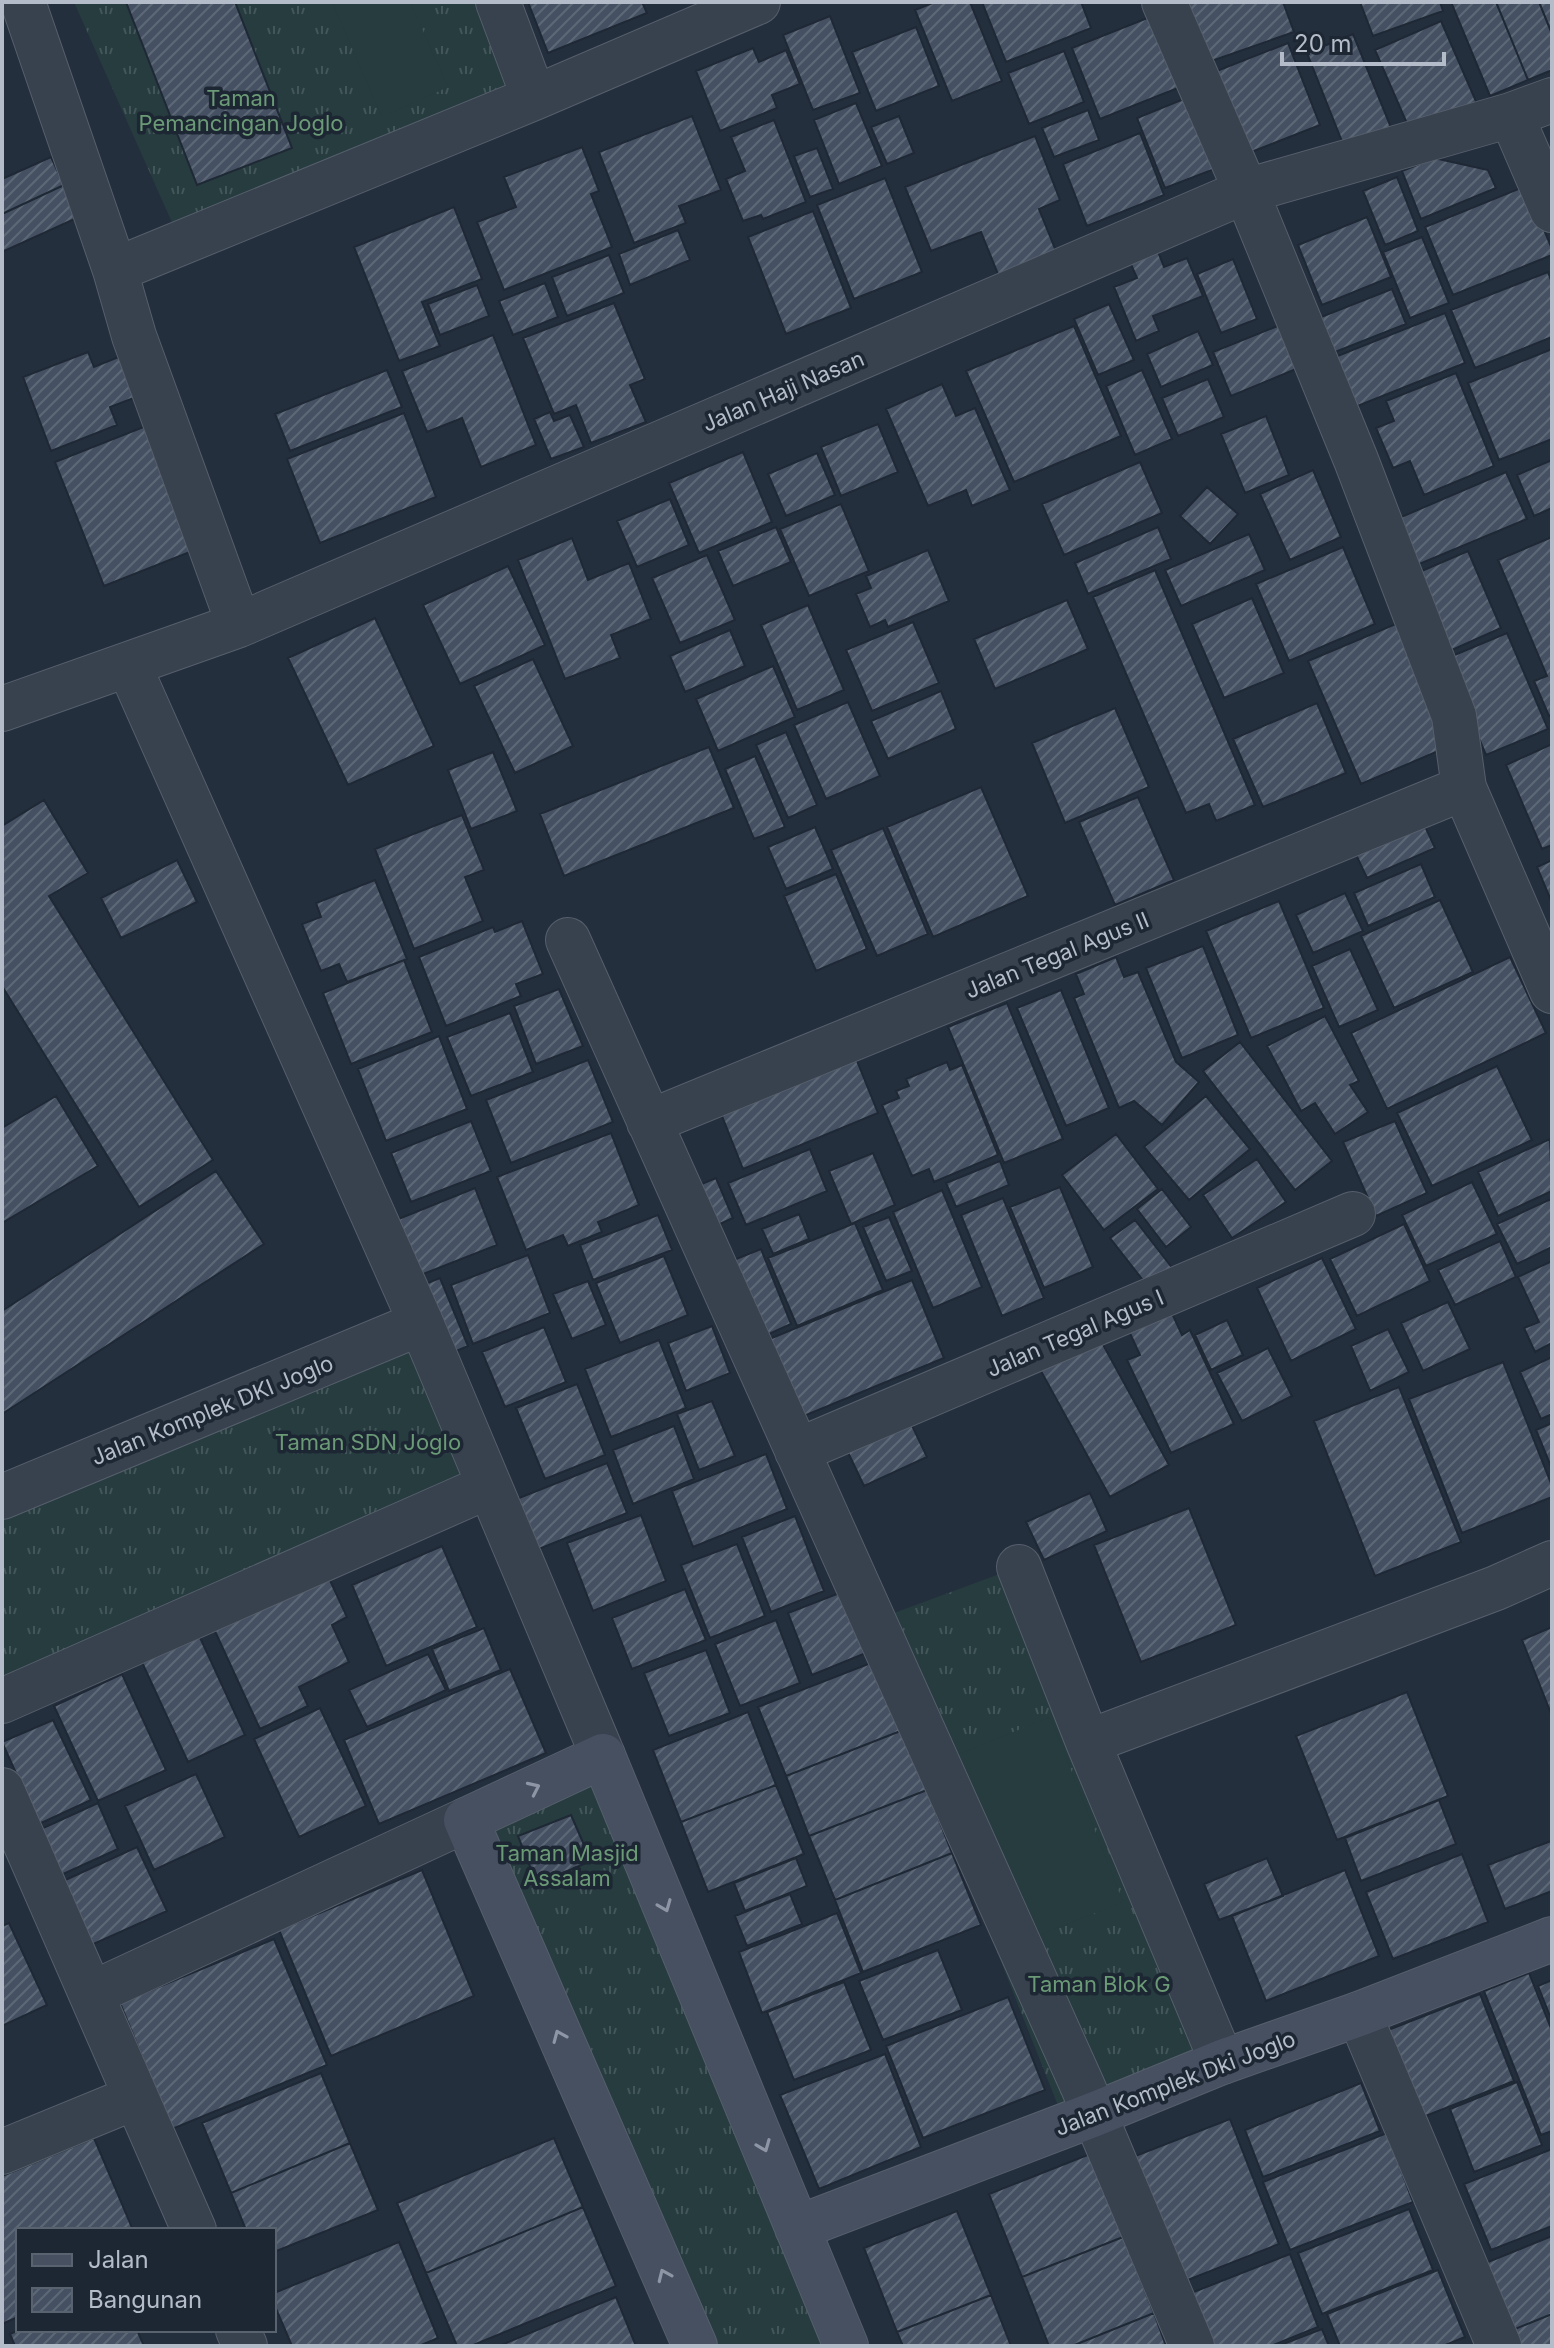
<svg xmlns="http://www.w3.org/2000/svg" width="1554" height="2348" viewBox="0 0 1554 2348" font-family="Inter,sans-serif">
	<defs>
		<pattern id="grass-tufts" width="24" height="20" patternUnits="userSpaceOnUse" patternTransform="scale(2)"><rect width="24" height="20" fill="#263c3f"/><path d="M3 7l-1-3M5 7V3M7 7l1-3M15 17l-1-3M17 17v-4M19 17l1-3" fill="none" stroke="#435659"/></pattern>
		<pattern id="building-hatch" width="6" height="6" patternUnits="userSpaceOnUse" patternTransform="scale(2)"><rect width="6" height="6" fill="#455162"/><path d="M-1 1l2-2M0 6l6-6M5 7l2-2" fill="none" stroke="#5d6877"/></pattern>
	</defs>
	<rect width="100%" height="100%" fill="#242f3e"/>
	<path fill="url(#grass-tufts)" d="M74,2H489L526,96L187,256Z
		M421,1323L489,1486L2,1676V1519Z
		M1019,1567L1216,2053L1059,2108L867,1623Z
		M603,1756L846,2346H695L466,1820Z"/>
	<path fill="#263c3f" d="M332,2H410L448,87L382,117Z
		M1050,1717L1123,1902L1017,1944L945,1760Z"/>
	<path fill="url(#building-hatch)" stroke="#1f2835" stroke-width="2" d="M126,2H235L292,148L197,185Z
		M528,2H642L647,13L548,53Z
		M935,2H970L1002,81L952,101L915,10Z
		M982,2H1081L1091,28L1006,62Z
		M1179,2H1283L1294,32L1200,65Z
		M1360,2H1440L1443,11L1373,36Z
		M1451,2H1496L1528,80L1490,96Z
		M1496,2H1539L1552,34V70L1528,80Z
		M1539,2H1552V34Z
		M1160,13L1188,84L1100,119L1072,48Z
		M830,16L860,93L813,110L783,35Z
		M1441,21L1478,106L1412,135L1375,50Z
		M916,27L939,86L876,111L852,52Z
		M1353,34L1392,130L1345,149L1307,53Z
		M1288,43L1320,125L1241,156L1209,74Z
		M753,48L759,62L786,50L800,84L772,95L777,108L720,131L696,71Z
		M1064,51L1084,102L1029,124L1008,73Z
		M1196,94L1225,165L1165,188L1137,118Z
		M856,103L882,166L839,184L814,120Z
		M1088,110L1099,140L1054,157L1042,128Z
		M692,116L721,190L679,206L686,223L634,243L599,152Z
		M899,116L914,153L887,164L871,127Z
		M774,120L806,202L763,219L761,215L743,221L726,179L745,171L731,137Z
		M1140,133L1164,195L1087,226L1063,164Z
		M1035,136L1060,200L1039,209L1058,256L1000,279L981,232L931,251L905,187Z
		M582,147L599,191L591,194L612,247L504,290L477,222L516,207L504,177Z
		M817,148L833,189L810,197L794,156Z
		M51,157L64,185L2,214V179Z
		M1434,158L1488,170L1496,188L1421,219L1402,171Z
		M1397,177L1418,231L1385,245L1363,191Z
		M885,178L922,272L854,299L817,205Z
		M64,185L79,217L2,252V214Z
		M1526,186L1552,249V255L1453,295L1425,227Z
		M454,207L482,279L422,302L440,346L399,361L354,247Z
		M813,211L851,308L786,334L748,237Z
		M1367,217L1391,277L1322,305L1298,245Z
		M678,230L690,260L630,285L619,254Z
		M1422,237L1449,303L1410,318L1383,252Z
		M1157,249L1164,267L1187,258L1203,296L1153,316L1159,331L1136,341L1114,287L1137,278L1129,260Z
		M609,255L624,293L567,316L552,277Z
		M1233,259L1257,319L1221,333L1197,274Z
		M1548,272L1552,283V337L1475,368L1451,310Z
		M545,283L558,317L513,335L499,301Z
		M477,285L489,316L440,335L428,304Z
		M1392,289L1406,324L1335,352L1321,317Z
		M614,303L645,379L630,385L646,422L591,443L576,405L554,414L523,338Z
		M1109,304L1134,360L1098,375L1074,319Z
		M1445,313L1465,363L1355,407L1335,357Z
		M1290,321L1308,364L1231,396L1213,352Z
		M1074,326L1121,436L1014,482L966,371Z
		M1198,331L1213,365L1161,387L1147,354Z
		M493,335L536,445L481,467L462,418L427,432L402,371Z
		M1552,349V439L1499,460L1468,383Z
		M136,350L152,391L110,407L117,425L51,451L23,377L88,352L94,367Z
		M387,370L402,407L290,451L275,414Z
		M1142,370L1172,439L1135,455L1106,386Z
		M1456,373L1494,466L1424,495L1410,461L1393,468L1376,428L1394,421L1386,401Z
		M1208,379L1224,417L1178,436L1162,398Z
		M942,384L956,416L975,408L1010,490L972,506L966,490L928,506L886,409Z
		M550,412L554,421L570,415L584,447L551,459L534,419Z
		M404,413L436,497L320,543L287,459Z
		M1266,416L1289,475L1245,493L1221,434Z
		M878,424L898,472L841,496L821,447Z
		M146,426L195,550L104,586L55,462Z
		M743,452L772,522L699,553L669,483Z
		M817,453L835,495L786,516L768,474Z
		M1552,460V508L1534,516L1517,475Z
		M1140,462L1162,513L1064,555L1042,504Z
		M1313,470L1341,537L1290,560L1260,494Z
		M1506,472L1527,519L1405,570L1385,524Z
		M1207,487L1238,514L1210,544L1180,516Z
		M670,499L689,545L637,567L617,521Z
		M841,504L869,571L809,596L780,529Z
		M776,527L791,562L733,586L718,551Z
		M1158,527L1171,559L1088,594L1075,563Z
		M1249,534L1265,570L1181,606L1165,570Z
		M1552,537V715L1549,716L1534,681L1547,676L1498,560Z
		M572,538L588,580L629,563L651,619L611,635L620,658L565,679L518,560Z
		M1343,547L1375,624L1289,661L1256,584Z
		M928,550L949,601L888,627L885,620L870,627L856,594L871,588L866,576Z
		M1468,551L1501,628L1443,654L1410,576Z
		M707,555L735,620L680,643L652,578Z
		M508,566L545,645L460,684L423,605Z
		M1155,570L1255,805L1216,821L1209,804L1186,813L1093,597Z
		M1252,598L1284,673L1224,698L1192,624Z
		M1067,600L1088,649L995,689L974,639Z
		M808,605L844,690L797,710L761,625Z
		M375,618L434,746L348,785L288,658Z
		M913,622L939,683L872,711L846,650Z
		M1398,623L1450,746L1361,784L1308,661Z
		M730,630L745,666L685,692L670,656Z
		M1507,633L1548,729L1486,755L1445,659Z
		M533,659L573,746L515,773L474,686Z
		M773,666L795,717L718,751L696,699Z
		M941,691L956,729L888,759L871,721Z
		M848,702L880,776L826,799L794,725Z
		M1317,703L1346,773L1263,807L1233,739Z
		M1115,708L1149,787L1065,823L1032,743Z
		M786,732L817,805L788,818L756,745Z
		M1552,744V845L1542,849L1506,765Z
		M709,747L734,808L564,876L540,814Z
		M493,752L517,811L471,829L448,770Z
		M755,756L785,827L754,839L725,769Z
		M981,787L1028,896L933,937L887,827Z
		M1138,797L1174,880L1115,905L1079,822Z
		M44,800L88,873L49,896L213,1160L139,1207L2,986V826Z
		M1419,813L1435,848L1367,878L1351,844Z
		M462,815L484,870L465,877L483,921L414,949L375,849Z
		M815,827L833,869L786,889L768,847Z
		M883,828L928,934L877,956L831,850Z
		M177,860L197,902L121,938L101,898Z
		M1552,860V903L1537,867Z
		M1421,864L1435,897L1368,926L1354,893Z
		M836,874L867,949L816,971L784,896Z
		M375,880L407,959L347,982L339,964L321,971L302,924L321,917L316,903Z
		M1345,893L1363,931L1313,953L1296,915Z
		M1440,900L1473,972L1394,1008L1361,936Z
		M1279,901L1324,1008L1251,1038L1206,931Z
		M522,921L543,974L516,984L521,996L446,1026L419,957L493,927L495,932Z
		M1203,946L1238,1035L1182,1058L1146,968Z
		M1350,949L1378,1010L1339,1027L1312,966Z
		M1116,957L1124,977L1138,972L1176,1062L1199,1082L1162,1125L1134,1101L1119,1108L1074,998L1084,994L1076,974Z
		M1510,957L1546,1033L1387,1109L1351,1033Z
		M404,960L432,1032L351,1064L323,993Z
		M559,989L583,1046L536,1064L514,1006Z
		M1061,990L1109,1108L1066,1126L1017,1008Z
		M1007,1003L1063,1139L1004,1163L948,1027Z
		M510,1013L533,1072L471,1096L447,1037Z
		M1325,1016L1359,1081L1350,1085L1368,1112L1335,1134L1315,1103L1301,1111L1267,1046Z
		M439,1036L467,1109L386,1141L358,1069Z
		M1240,1042L1332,1161L1295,1190L1203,1071Z
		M855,1056L878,1113L743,1169L720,1111Z
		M588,1060L613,1122L511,1163L486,1100Z
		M947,1062L950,1070L962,1065L998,1155L934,1182L929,1169L912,1176L882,1105L899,1098L896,1091L909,1086L906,1079Z
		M1497,1066L1532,1140L1432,1186L1397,1113Z
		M56,1096L98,1166L2,1223V1128Z
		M1206,1096L1250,1149L1189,1200L1144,1147Z
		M471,1121L491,1171L411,1202L391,1153Z
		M1395,1121L1427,1193L1376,1216L1343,1142Z
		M611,1133L639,1205L598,1222L602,1232L568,1246L563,1235L526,1250L497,1177Z
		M1116,1134L1158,1189L1104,1230L1062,1175Z
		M1550,1139L1552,1191L1498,1216L1478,1172Z
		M810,1149L827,1191L746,1225L728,1183Z
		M873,1153L895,1205L851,1224L829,1171Z
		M1257,1159L1286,1202L1232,1238L1203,1195Z
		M1000,1161L1009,1185L956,1207L946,1183Z
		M216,1171L264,1244L2,1414V1311Z
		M716,1178L733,1218L709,1229L692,1188Z
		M1472,1182L1497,1234L1426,1266L1402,1215Z
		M1060,1187L1093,1267L1044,1288L1010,1207Z
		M475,1188L497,1245L418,1276L396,1220Z
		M1162,1189L1191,1227L1166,1247L1137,1209Z
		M942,1190L982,1287L933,1308L893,1212Z
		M1003,1198L1044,1298L1002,1316L961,1215Z
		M1551,1199L1552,1247L1517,1264L1497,1224Z
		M799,1214L809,1239L773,1254L762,1229Z
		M658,1215L672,1250L593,1280L580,1245Z
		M889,1217L912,1271L886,1281L863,1227Z
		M1135,1220L1173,1269L1149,1288L1110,1238Z
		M855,1223L883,1290L797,1326L768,1258Z
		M1404,1224L1430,1281L1357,1316L1330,1259Z
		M1500,1241L1516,1277L1455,1305L1438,1270Z
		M761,1249L791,1324L762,1337L731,1261Z
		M528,1255L550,1313L473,1344L451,1285Z
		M664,1256L688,1315L620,1343L596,1283Z
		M1322,1258L1356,1329L1291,1361L1257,1288Z
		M1552,1261V1343L1535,1352L1524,1328L1539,1322L1518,1277Z
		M440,1278L468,1346L440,1358L413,1289Z
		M912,1280L944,1358L799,1418L767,1340Z
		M588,1281L606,1325L572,1339L553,1294Z
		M1448,1302L1470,1349L1423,1371L1401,1323Z
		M1170,1309L1182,1335L1190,1330L1234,1424L1171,1453L1127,1360L1140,1355L1128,1329Z
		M1227,1320L1243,1355L1211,1370L1195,1335Z
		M712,1326L730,1373L686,1391L668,1343Z
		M544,1327L566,1382L505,1407L482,1352Z
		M1388,1329L1409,1372L1370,1391L1351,1346Z
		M1095,1330L1169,1465L1110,1497L1036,1362Z
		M659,1340L686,1408L611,1437L585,1369Z
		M1268,1348L1292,1396L1242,1421L1217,1373Z
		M1552,1357V1414L1541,1419L1520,1372Z
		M1503,1362L1552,1486V1497L1462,1533L1409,1399Z
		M577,1384L605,1455L545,1479L516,1408Z
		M1399,1387L1461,1542L1375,1576L1314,1421Z
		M712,1401L735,1456L699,1470L677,1414Z
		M908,1417L927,1457L864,1486L845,1446Z
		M1552,1423V1469L1536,1430Z
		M674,1426L694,1479L633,1504L613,1450Z
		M766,1454L787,1509L693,1547L672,1491Z
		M607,1463L627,1513L534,1551L514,1500Z
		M1090,1493L1107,1531L1044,1560L1026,1522Z
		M1189,1508L1236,1625L1141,1662L1094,1545Z
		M641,1515L666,1581L593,1611L567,1543Z
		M795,1516L824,1591L771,1612L742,1537Z
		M737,1544L765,1616L710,1638L681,1565Z
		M442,1546L477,1627L386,1666L352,1585Z
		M328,1576L347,1617L332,1625L349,1662L299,1687L308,1706L260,1729L214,1629Z
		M685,1589L706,1640L632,1669L612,1618Z
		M842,1592L866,1653L812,1675L788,1613Z
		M776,1620L800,1683L740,1706L715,1644Z
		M1552,1627V1716L1522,1640Z
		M484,1628L501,1670L449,1691L432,1649Z
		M197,1631L245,1735L188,1762L140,1658Z
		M706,1650L730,1713L669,1736L644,1673Z
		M428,1654L446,1690L367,1727L349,1690Z
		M876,1661L903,1730L786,1776L758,1707Z
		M510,1669L546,1753L379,1824L344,1740Z
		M122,1674L166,1770L98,1801L54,1706Z
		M1407,1692L1448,1796L1337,1840L1296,1736Z
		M320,1708L366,1806L299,1837L254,1739Z
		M748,1712L776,1785L681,1822L653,1750Z
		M53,1720L91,1800L39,1824L2,1742Z
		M903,1730L927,1790L809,1836L786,1776Z
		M196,1774L225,1837L154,1870L125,1806Z
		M776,1785L804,1854L708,1892L681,1822Z
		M927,1790L952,1853L835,1900L809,1836Z
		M1439,1800L1456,1844L1361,1881L1345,1838Z
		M98,1803L118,1849L50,1880L30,1834Z
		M571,1815L591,1861L537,1884L518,1836Z
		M1551,1841L1552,1891L1505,1909L1488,1865Z
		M137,1847L167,1911L89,1946L61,1882Z
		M952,1853L981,1925L863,1972L835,1900Z
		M1462,1854L1488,1922L1393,1959L1366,1892Z
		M796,1858L807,1886L745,1911L734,1883Z
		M1267,1858L1283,1896L1219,1920L1204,1884Z
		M422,1870L474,1996L331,2056L279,1930Z
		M1345,1870L1379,1956L1266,2001L1232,1916Z
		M790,1894L802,1924L747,1946L735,1916Z
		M837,1913L861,1973L762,2013L739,1952Z
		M9,1923L47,2005L2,2026V1926Z
		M274,1939L327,2065L172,2129L120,2003Z
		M938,1950L962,2010L883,2040L859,1981Z
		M1529,1973L1552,2031V2131L1541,2135L1484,1991Z
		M1552,1980V2021L1538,1986Z
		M844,1982L871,2050L794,2080L767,2012Z
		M1480,1994L1514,2081L1413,2121L1378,2034Z
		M1008,1997L1045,2090L923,2138L886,2046Z
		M885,2054L921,2147L819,2189L780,2095Z
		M321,2073L350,2143L231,2193L202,2123Z
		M1517,2082L1542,2145L1474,2172L1450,2109Z
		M1361,2083L1380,2131L1263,2177L1245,2130Z
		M1230,2119L1279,2244L1175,2285L1125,2160Z
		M1387,2133L1413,2202L1290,2250L1263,2182Z
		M94,2138L133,2230H18V2317L2,2324V2176Z
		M554,2138L583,2207L426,2273L397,2203Z
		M350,2143L378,2210L274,2252V2230H246L231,2193Z
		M1552,2149V2226L1491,2250L1464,2184Z
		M1090,2154L1123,2237L1022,2277L989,2194Z
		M583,2207L616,2286L471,2346H457L426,2273Z
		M1409,2209L1433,2270L1322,2314L1298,2253Z
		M957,2211L991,2295L897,2332L864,2248Z
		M1552,2236V2314L1510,2331L1483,2264Z
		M1123,2237L1154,2313L1072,2346H1049L1022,2277Z
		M399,2242L438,2338L419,2346H292L274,2304V2293Z
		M1290,2254L1318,2327L1271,2346H1200L1181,2297Z
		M1438,2270L1465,2337L1443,2346H1340L1327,2314Z
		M991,2295L1011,2346H903L897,2332Z
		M616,2297L636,2346H499Z
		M1154,2313L1166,2346H1072Z
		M1552,2314V2346H1516L1510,2331Z
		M1322,2329L1329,2346H1278Z
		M19,2330H137L144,2346H15L10,2334Z"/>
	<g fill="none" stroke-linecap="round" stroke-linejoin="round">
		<defs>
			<path id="street" d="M23,2L115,270L134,336L239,625
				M498,2L534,98
				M1164,2L1246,191L1356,460L1454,716L1464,788L1552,991
				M1511,115L1552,210
				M115,270L534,98L758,2
				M129,666L421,1323L603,1756
				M2,709L239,625L1246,191L1511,115L1552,100
				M568,940L1083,2087L1192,2346
				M649,1122L1464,788
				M797,1451L1353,1214
				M2,1497L421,1323
				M1019,1567L1088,1742L1222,2062
				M2,1701L489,1486
				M1088,1742L1496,1588L1552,1563
				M2,1790L194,2230
				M93,1993L466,1820
				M1359,2014L1499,2346
				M2,2152L136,2097
				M238,2330L245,2346"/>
			<path id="secondary" d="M797,2228L1095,2114L1222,2062L1359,2014L1552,1939
				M695,2346L466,1820L603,1756L846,2346"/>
		</defs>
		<use href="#street" stroke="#565f6c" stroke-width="46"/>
		<use href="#secondary" stroke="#565f6c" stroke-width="46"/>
		<use href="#street" stroke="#38414e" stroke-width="44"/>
		<use href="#secondary" stroke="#465061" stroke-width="44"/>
	</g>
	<defs><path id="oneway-chevron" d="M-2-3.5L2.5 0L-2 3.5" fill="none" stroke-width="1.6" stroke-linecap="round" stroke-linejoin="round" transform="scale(2)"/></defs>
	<g stroke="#8e96a5">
		<use href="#oneway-chevron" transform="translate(534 1788) rotate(-25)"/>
		<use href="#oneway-chevron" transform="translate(665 1906) rotate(68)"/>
		<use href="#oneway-chevron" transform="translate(559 2036) rotate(-113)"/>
		<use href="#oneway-chevron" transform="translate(764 2146) rotate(68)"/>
		<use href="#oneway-chevron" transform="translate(664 2275) rotate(-114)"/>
	</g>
	<g text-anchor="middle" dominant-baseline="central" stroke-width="7" stroke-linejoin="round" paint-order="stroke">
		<g font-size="22" fill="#6b9a76" stroke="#1d2633">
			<text x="241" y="98">Taman<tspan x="241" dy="25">Pemancingan Joglo</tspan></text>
			<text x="368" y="1442">Taman SDN Joglo</text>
			<text x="567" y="1853">Taman Masjid<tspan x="567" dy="25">Assalam</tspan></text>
			<text x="1099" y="1984">Taman Blok G</text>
		</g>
		<g font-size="22" fill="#b4bcc9" stroke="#1d2633">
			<text transform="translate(783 391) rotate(-23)">Jalan Haji Nasan</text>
			<text transform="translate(1057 955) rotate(-22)">Jalan Tegal Agus II</text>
			<text transform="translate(1075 1333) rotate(-23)">Jalan Tegal Agus I</text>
			<text transform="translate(212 1410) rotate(-22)">Jalan Komplek DKI Joglo</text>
			<text transform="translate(1175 2083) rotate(-21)">Jalan Komplek Dki Joglo</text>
		</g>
	</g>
	<rect width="1554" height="2348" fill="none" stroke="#b4bcc9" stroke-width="8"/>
	<rect x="16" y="2228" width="260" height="104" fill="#1d2633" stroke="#59626f" stroke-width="2"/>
	<rect x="32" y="2254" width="40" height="12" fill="#465061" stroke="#59626f" stroke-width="2"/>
	<text x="88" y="2268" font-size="24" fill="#b4bcc9">Jalan</text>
	<rect x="32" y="2288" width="40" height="24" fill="url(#building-hatch)" stroke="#59626f" stroke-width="2"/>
	<text x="88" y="2308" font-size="24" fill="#b4bcc9">Bangunan</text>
	<path d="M1282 52v12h162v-12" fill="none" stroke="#b4bcc9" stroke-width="4"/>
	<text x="1294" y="52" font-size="24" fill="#b4bcc9" stroke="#1d2633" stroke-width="6" paint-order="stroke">20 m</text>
</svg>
